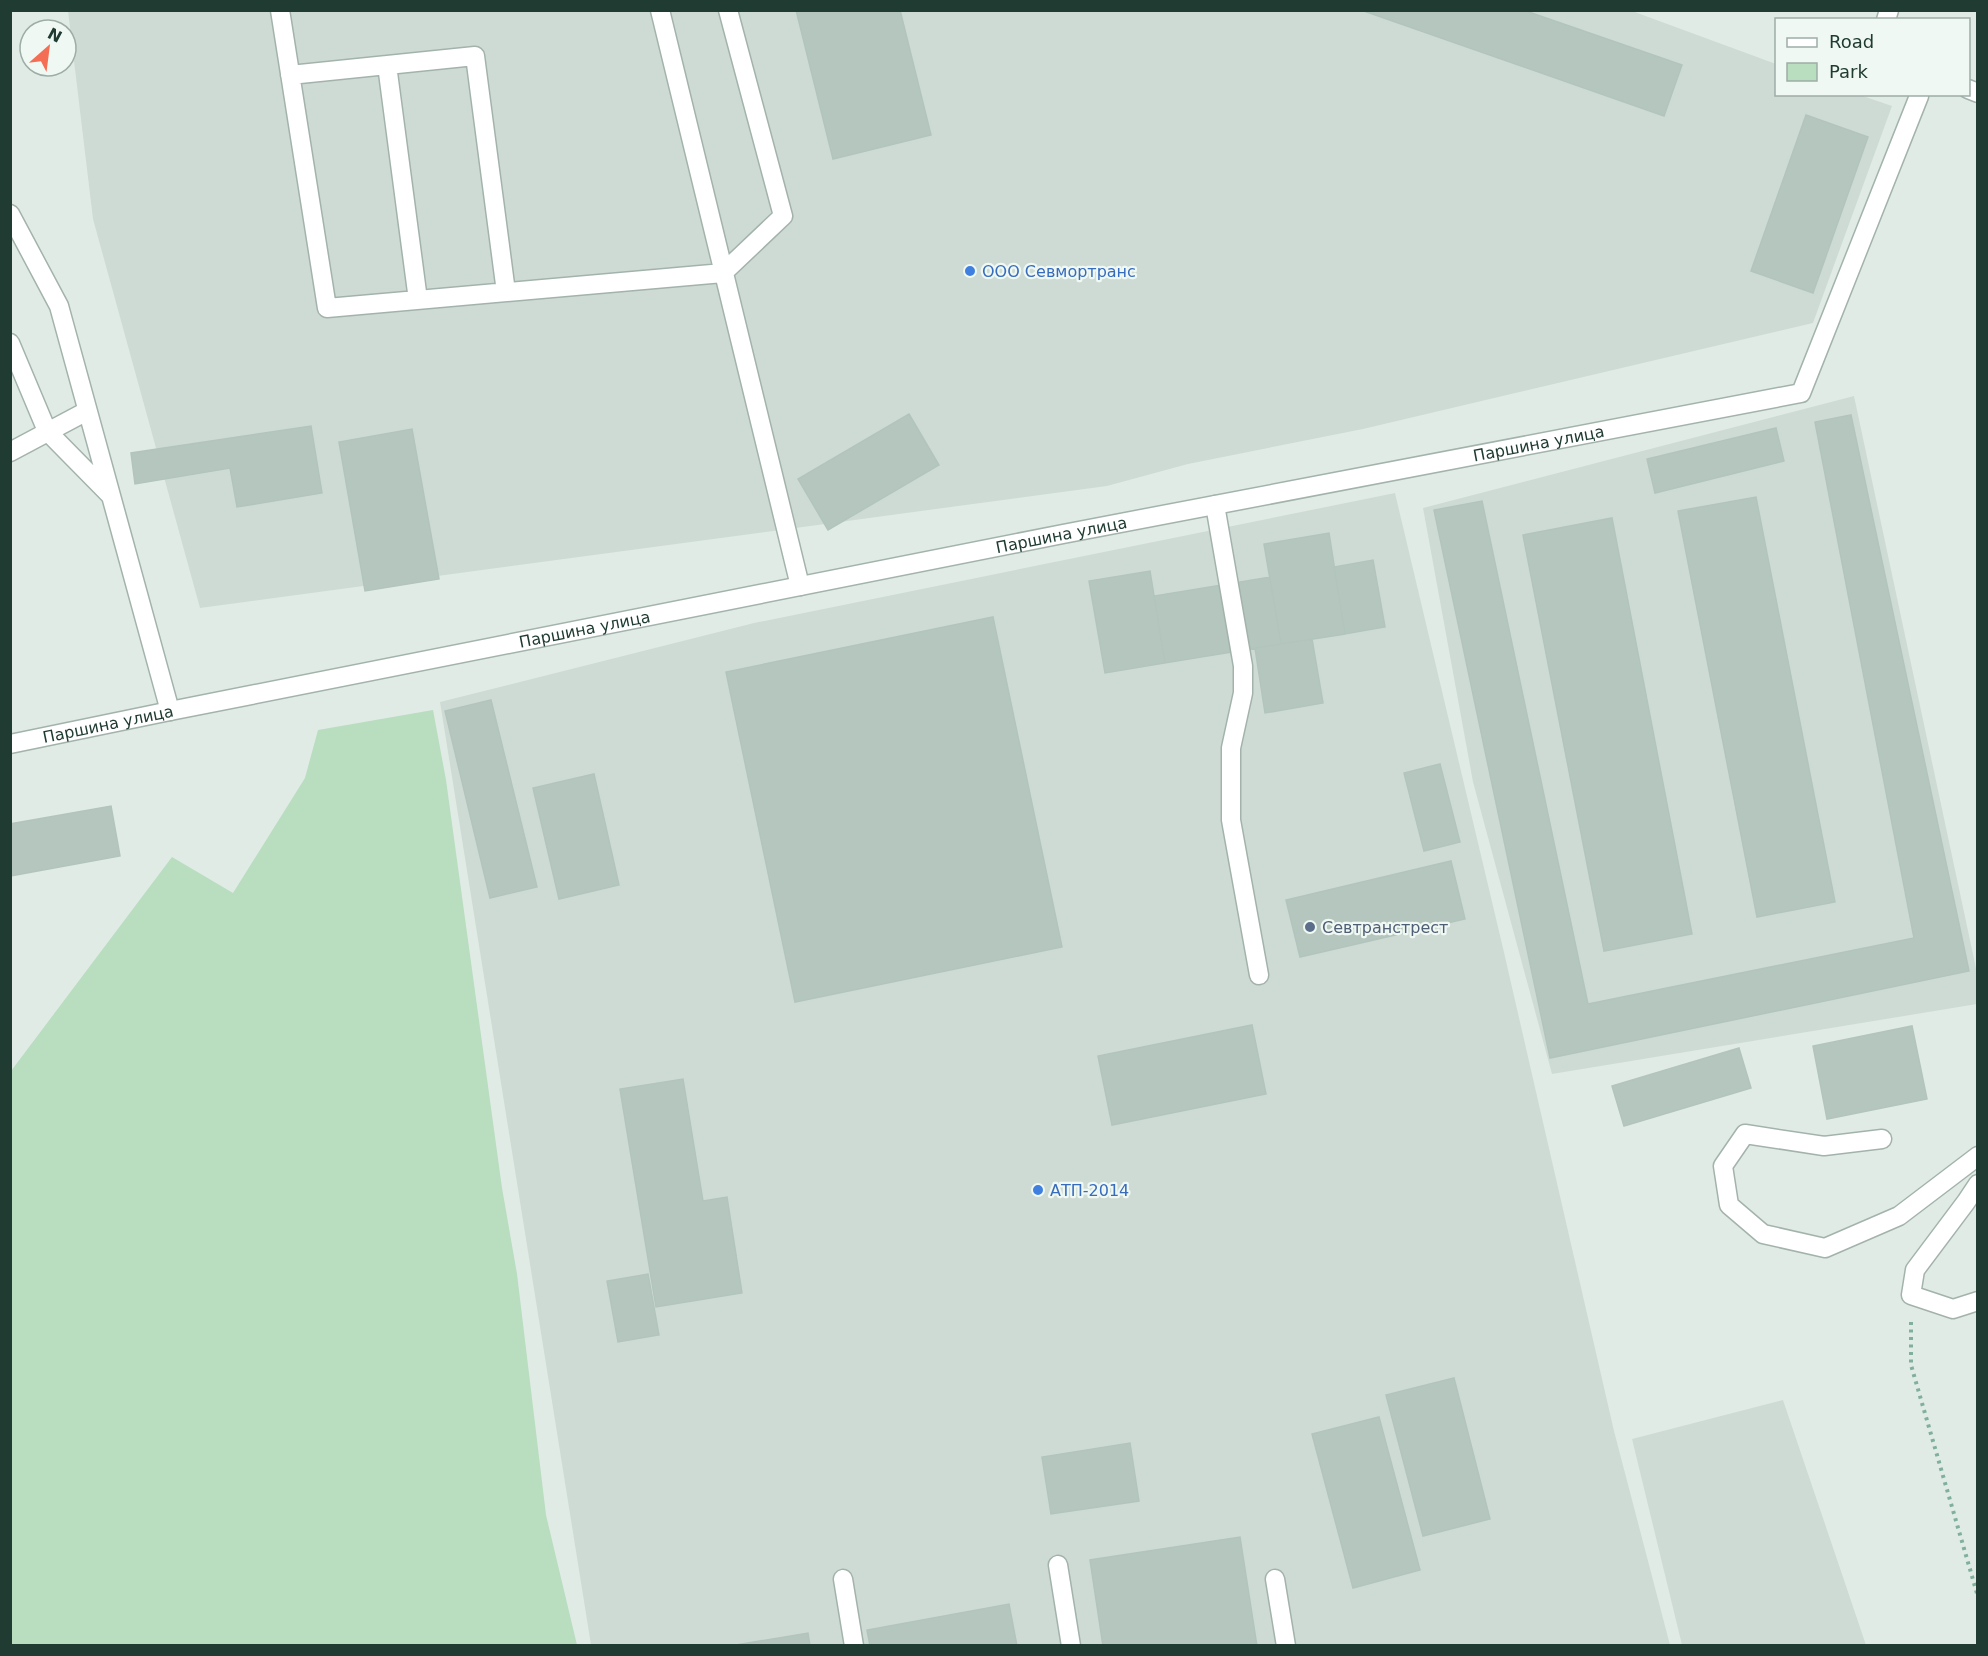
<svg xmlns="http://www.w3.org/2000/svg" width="1988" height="1656" viewBox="0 0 1988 1656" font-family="'DejaVu Sans',sans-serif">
	<rect width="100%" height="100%" fill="#e0ebe5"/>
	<path fill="#cedbd4" d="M68,11H1632L1776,64V94L1860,95L1892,106L1813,323L1363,429L1188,464L1107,486L200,608L93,219Z
		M1854,396L1977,973V1004L1552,1074L1473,782L1423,508Z
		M1395,493L1503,948L1614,1431L1670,1645H591L440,702L754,623Z
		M1783,1400L1866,1645H1682L1632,1439Z"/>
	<path fill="#b8ddbf" d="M433,710L446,780L502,1188L517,1274L546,1515L577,1645H11V1071L172,857L233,893L305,778L318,730Z"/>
	<path fill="#b5c6be" stroke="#b2c5bc" stroke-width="1.5" d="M796,10H900L931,135L833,159Z
		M1361,10H1523L1682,65L1664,116Z
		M1806,115L1868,137L1813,293L1751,271Z
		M909,414L939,465L828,530L798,479Z
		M1851,415L1969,971L1550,1058L1434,510L1482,501L1588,1004L1914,938L1815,422Z
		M311,426L322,493L237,507L230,468L135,484L131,453Z
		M1776,428L1784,461L1655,493L1647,459Z
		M412,429L439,579L365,591L339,442Z
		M1756,497L1835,902L1757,917L1678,511Z
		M1612,518L1692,934L1604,951L1523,535Z
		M1329,533L1345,634L1281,644L1264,544Z
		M1373,560L1385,627L1345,634L1334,567Z
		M1150,571L1165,663L1105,673L1089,581Z
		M1270,577L1281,644L1165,663L1154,596Z
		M993,617L1062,947L795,1002L726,672Z
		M1312,639L1323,703L1265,713L1255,648Z
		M491,700L537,887L490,898L445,711Z
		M1440,764L1460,842L1424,851L1404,773Z
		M594,774L619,885L559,899L533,788Z
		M111,806L120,856L10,876V824Z
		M1451,861L1465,919L1300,957L1286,900Z
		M1252,1025L1266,1094L1112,1125L1098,1056Z
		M1912,1026L1927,1099L1827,1119L1813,1046Z
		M1739,1048L1751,1088L1624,1126L1612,1086Z
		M683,1079L703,1201L727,1197L742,1293L656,1307L620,1089Z
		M648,1274L659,1335L618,1342L607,1281Z
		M1454,1378L1490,1519L1423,1536L1386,1395Z
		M1379,1417L1420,1570L1353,1588L1312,1434Z
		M1130,1443L1139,1501L1051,1514L1042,1457Z
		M1240,1537L1257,1646H1103L1090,1560Z
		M1009,1604L1017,1646H870L867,1630Z
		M808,1633L810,1646H730Z"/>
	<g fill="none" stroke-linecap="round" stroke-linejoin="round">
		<defs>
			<path id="lane" d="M280,10L327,308L723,273L783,216L728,10
				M660,10L800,586
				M1886,20L1889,10
				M387,65L418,300
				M290,75L475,56L506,292
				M1968,89L1978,93
				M10,214L59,306L170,711
				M10,343L47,431L110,495
				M10,452L87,411
				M1215,505L1243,666V693L1231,748V820L1259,975
				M1882,1139L1824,1146L1745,1134L1723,1166L1729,1205L1763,1234L1825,1248L1899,1216L1978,1156
				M1978,1184L1966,1202L1915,1270L1911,1295L1953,1309L1978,1301
				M1058,1565L1071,1646
				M843,1579L854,1646
				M1275,1579L1286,1646"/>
			<g id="street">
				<path id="s1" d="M10,744L170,711L1063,534L1801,393L1919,96"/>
			</g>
		</defs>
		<use href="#lane" stroke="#a3b3ac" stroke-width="21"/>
		<use href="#street" stroke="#a3b3ac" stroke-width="21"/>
		<path stroke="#80b09c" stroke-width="4" stroke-dasharray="3 4.5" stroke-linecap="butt" d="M1911,1322V1365L1978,1597"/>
		<use href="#lane" stroke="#fff" stroke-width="18"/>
		<use href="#street" stroke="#fff" stroke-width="18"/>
	</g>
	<g fill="#3f7fe0" stroke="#f0f8f3" stroke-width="2">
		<circle cx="970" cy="271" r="6"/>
		<circle cx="1038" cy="1190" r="6"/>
	</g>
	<circle fill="#5c6f8a" stroke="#f0f8f3" stroke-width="2" cx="1310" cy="927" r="6"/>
	<g text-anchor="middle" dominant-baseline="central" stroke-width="4.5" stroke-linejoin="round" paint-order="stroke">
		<g font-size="16" fill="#366cbe" stroke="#f0f8f3" text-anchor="start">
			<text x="982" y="271">ООО Севмортранс</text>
			<text x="1050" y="1190">АТП-2014</text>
		</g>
		<g font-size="16" fill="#203c32" stroke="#f0f8f3">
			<text stroke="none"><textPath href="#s1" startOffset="1558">Паршина улица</textPath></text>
			<text stroke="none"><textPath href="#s1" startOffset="1072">Паршина улица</textPath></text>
			<text stroke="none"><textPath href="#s1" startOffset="586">Паршина улица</textPath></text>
			<text stroke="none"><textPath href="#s1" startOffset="100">Паршина улица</textPath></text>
		</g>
		<g font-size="16" fill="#4e5e75" stroke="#f0f8f3" text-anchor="start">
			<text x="1322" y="927">Севтранстрест</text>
		</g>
	</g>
	<rect width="1988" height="1656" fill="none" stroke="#203c32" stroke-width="24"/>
	<rect x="1775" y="18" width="195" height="78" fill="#f0f8f3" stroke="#9dada6" stroke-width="1.5"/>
	<rect x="1787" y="38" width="30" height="9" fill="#ffffff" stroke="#9dada6" stroke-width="1.5"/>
	<text x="1829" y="48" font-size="18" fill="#203c32">Road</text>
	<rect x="1787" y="63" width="30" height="18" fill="#b8ddbf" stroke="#9dada6" stroke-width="1.5"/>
	<text x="1829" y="78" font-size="18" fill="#203c32">Park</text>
	<g transform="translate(48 48) rotate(28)"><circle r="28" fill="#f0f8f3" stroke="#9dada6" stroke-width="1.5"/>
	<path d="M0-4.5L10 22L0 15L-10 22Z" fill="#f46e55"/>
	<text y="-9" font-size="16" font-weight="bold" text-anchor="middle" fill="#203c32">N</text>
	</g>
</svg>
